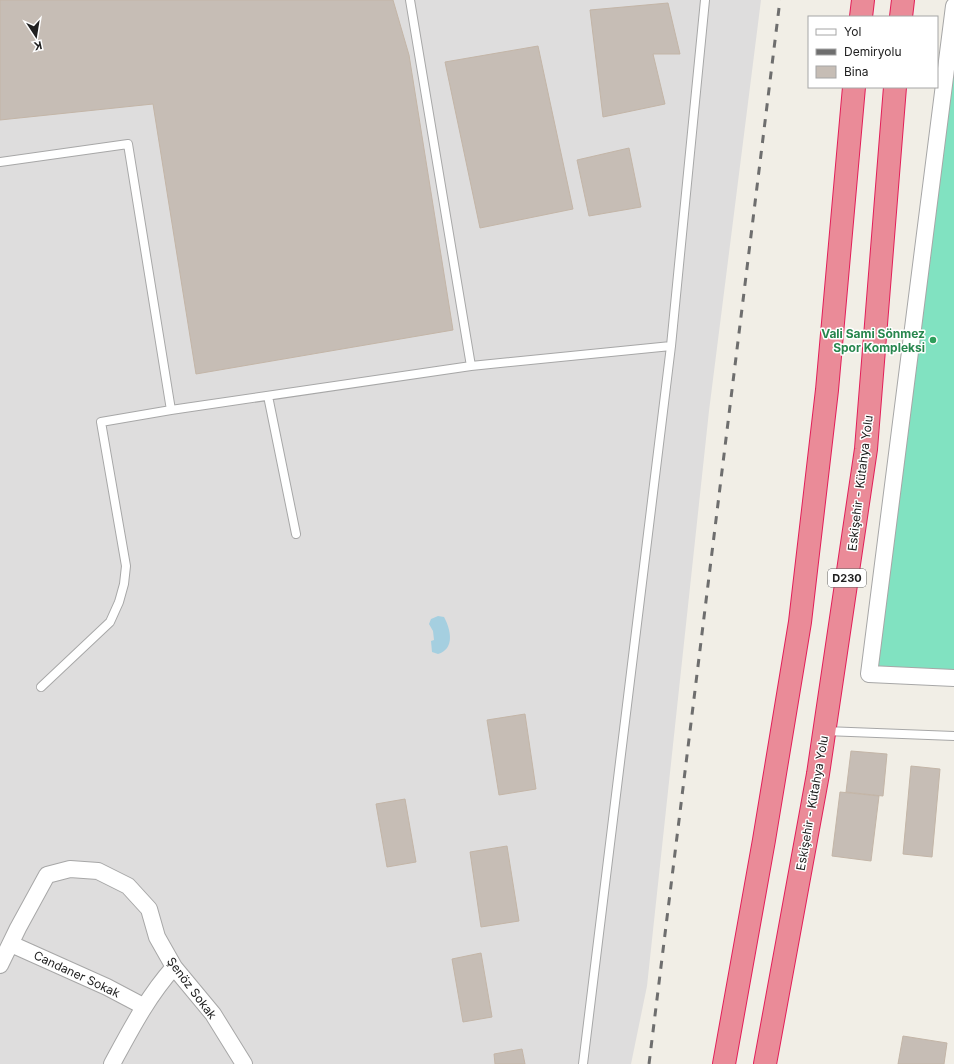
<svg xmlns="http://www.w3.org/2000/svg" width="954" height="1064" viewBox="0 0 954 1064" font-family="Inter,sans-serif">
	<rect width="100%" height="100%" fill="#f1eee6"/>
	<path fill="#dedddd" d="M0,0H761L709,411L647,986L631,1064H0Z"/>
	<path fill="#81e2c1" d="M954,6V678L869,673Z"/>
	<path fill="#a5cfe0" d="M438,616L444,617C451,630 455,649 438,654L432,652L431,641L434,640L433,631L429,624L431,619Z"/>
	<path fill="#c6bdb5" stroke="#c3b5a7" d="M0,0H393L409,55L453,330L196,374L153,104L0,120Z
		M668,3L680,54H653L665,104L603,117L590,10Z
		M538,46L573,209L480,228L445,62Z
		M629,148L641,207L589,216L577,160Z
		M525,714L536,789L499,795L487,720Z
		M851,751L887,754L883,796L846,792Z
		M911,766L940,769L932,857L903,854Z
		M840,792L879,796L871,861L832,856Z
		M405,799L416,862L387,867L376,804Z
		M507,846L519,921L481,927L470,852Z
		M481,953L492,1017L463,1022L452,959Z
		M903,1036L947,1043L944,1064H898Z
		M522,1049L525,1064H495L494,1054Z"/>
	<g fill="none" stroke-linecap="round" stroke-linejoin="round">
		<defs>
			<path id="lane" d="M410,0L471,366L671,346
				M0,162L128,144L171,410L471,366
				M268,396L296,534
				M41,687L110,622L119,602L124,584L126,566L101,422L171,410
				M825,731L954,736
				M583,1064L671,346L705,0"/>
			<path id="street" d="M954,6L869,674L954,678
				M11,944L107,987L143,1006
				M0,965L18,928L47,875L70,869L98,871L128,886L149,909L157,937L174,967L213,1014L244,1064
				M112,1064C131,1029 148,996 174,967"/>
			<path id="highway" d="M861,17L863,0
				M901,17L903,0
				M724,1064L764,840L800,622L827,390L854,87
				M765,1064L818,774L866,449L895,87"/>
		</defs>
		<use href="#lane" stroke="#a7a7a7" stroke-width="10"/>
		<use href="#street" stroke="#a7a7a7" stroke-width="18"/>
		<use href="#highway" stroke="#e21f59" stroke-width="24"/>
		<use href="#lane" stroke="#fff" stroke-width="8"/>
		<use href="#street" stroke="#fff" stroke-width="16"/>
		<use href="#highway" stroke="#ea8b98" stroke-width="22"/>
		<path stroke="#6e6e6e" stroke-width="3" stroke-dasharray="8 8" stroke-linecap="butt" d="M649,1064L780,0"/>
	</g>
	<circle fill="#2e9e5b" stroke="#fff" stroke-width="1.5" cx="933" cy="340" r="4"/>
	<g text-anchor="middle" dominant-baseline="central" stroke-width="3" stroke-linejoin="round" paint-order="stroke">
		<rect fill="#fff" stroke="#636363" stroke-width="1" x="828" y="569" width="38" height="18" rx="3"/>
		<g font-size="11" font-weight="bold" fill="#202020">
			<text x="847" y="578">D230</text>
		</g>
		<g font-size="12" font-weight="bold" fill="#27864d" stroke="#fff" text-anchor="end">
			<text x="925" y="333">Vali Sami Sönmez<tspan x="925" dy="14">Spor Kompleksi</tspan></text>
		</g>
		<g font-size="12" fill="#202020" stroke="#fff">
			<text transform="translate(860 483) rotate(-83)">Eskişehir - Kütahya Yolu</text>
			<text transform="translate(812 803) rotate(-80)">Eskişehir - Kütahya Yolu</text>
			<text transform="translate(77 974) rotate(25)">Candaner Sokak</text>
			<text transform="translate(192 988) rotate(53)">Şenöz Sokak</text>
		</g>
	</g>
	<rect x="808" y="16" width="130" height="72" fill="#ffffff" stroke="#a6a6a6"/>
	<rect x="816" y="29" width="20" height="6" fill="#ffffff" stroke="#a6a6a6"/>
	<text x="844" y="36" font-size="12" fill="#202020">Yol</text>
	<rect x="816" y="49" width="20" height="6" fill="#6e6e6e" stroke="#a6a6a6"/>
	<text x="844" y="56" font-size="12" fill="#202020">Demiryolu</text>
	<rect x="816" y="66" width="20" height="12" fill="#c6bdb5" stroke="#a6a6a6"/>
	<text x="844" y="76" font-size="12" fill="#202020">Bina</text>
	<g transform="translate(36 36) rotate(168)" stroke="#ffffff" stroke-width="3" paint-order="stroke">
	<path d="M0-3L7 15L0 10L-7 15Z" fill="#202020"/>
	<text y="-6" font-size="11" font-weight="bold" text-anchor="middle" fill="#202020">K</text>
	</g>
</svg>
